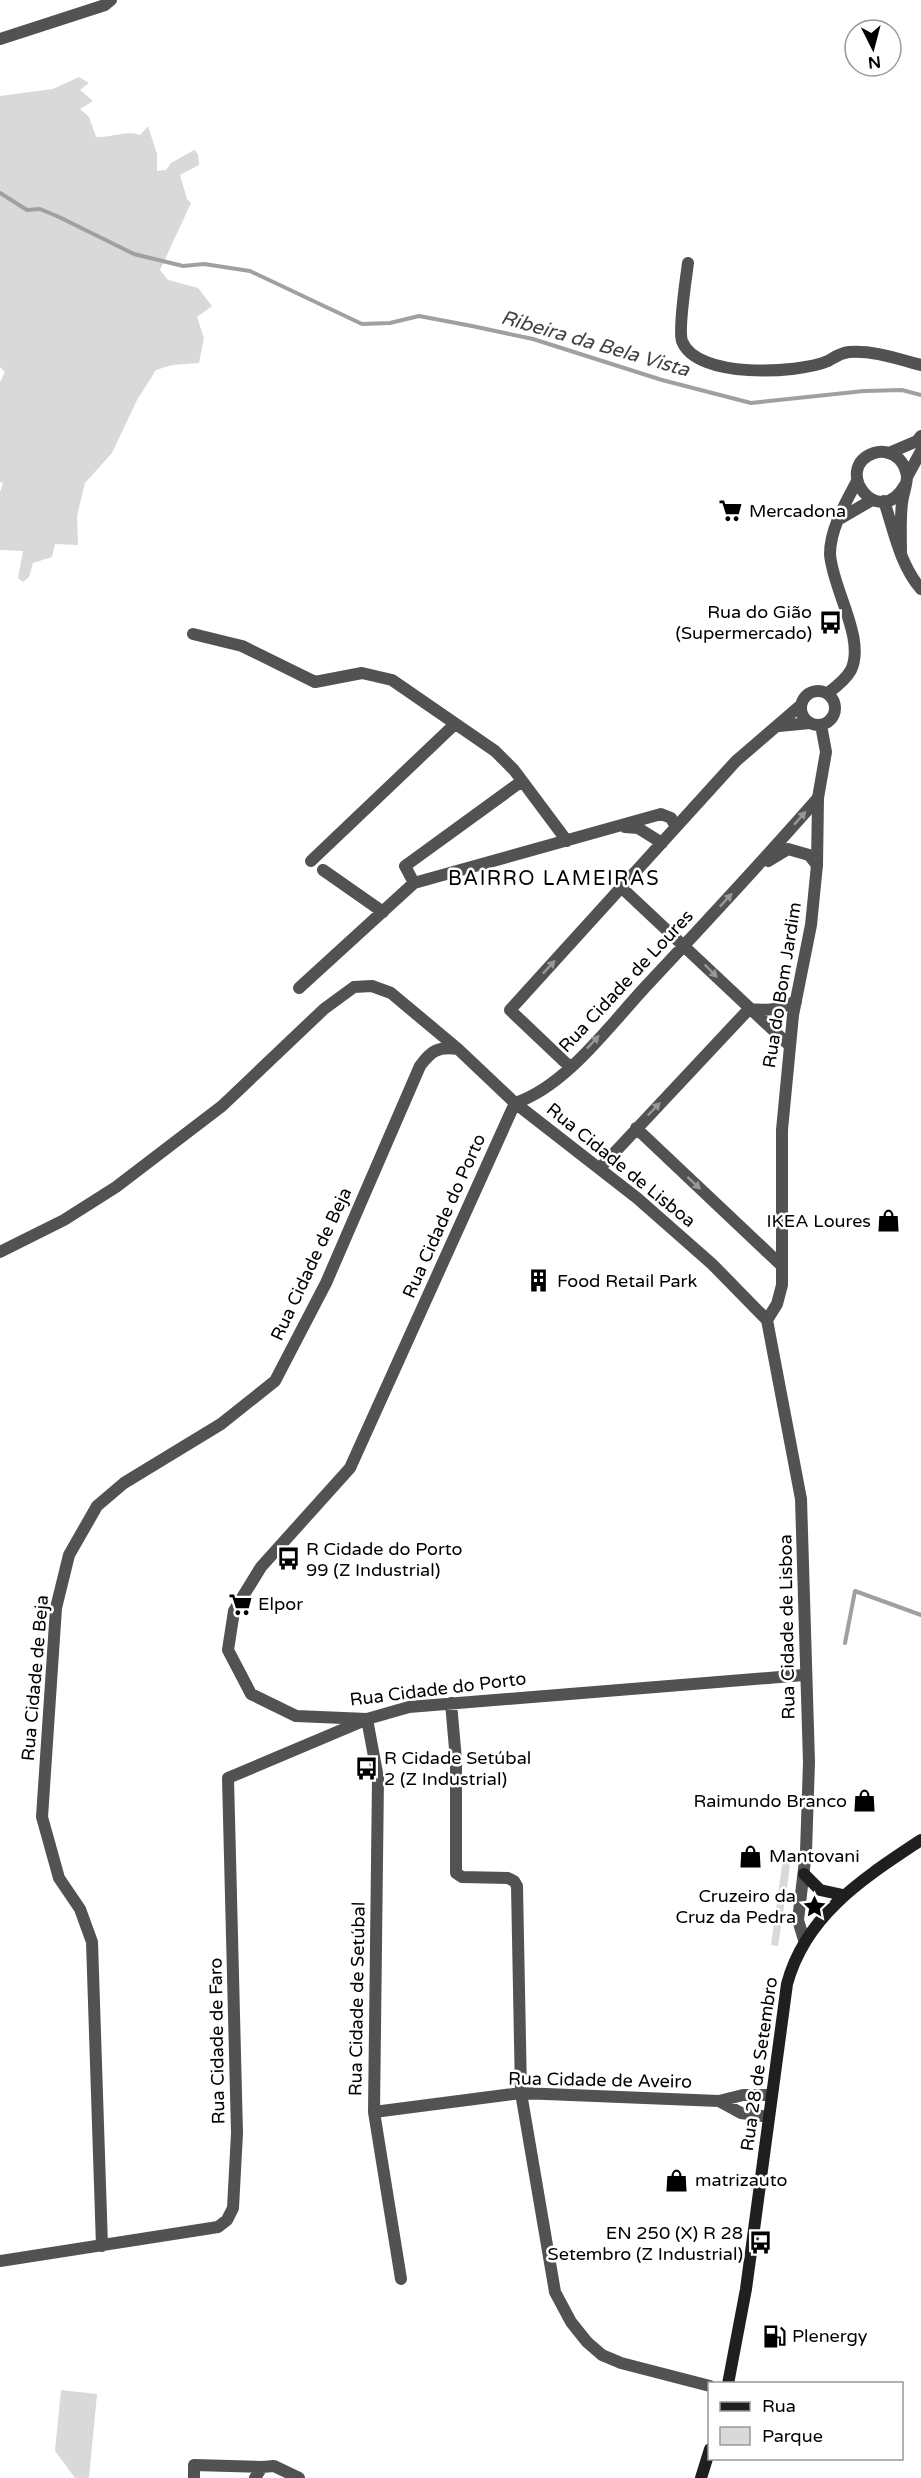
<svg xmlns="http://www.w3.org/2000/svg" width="921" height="2478" viewBox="0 0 921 2478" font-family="'Varela Round',sans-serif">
	<rect width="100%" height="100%" fill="#fff"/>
	<path fill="#d9d9d9" d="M79,77L89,83L80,90L93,101L80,109L89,117L96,137C111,138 127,130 140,135L148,126L157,154V171L166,170L171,163L194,150L198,154L199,165L180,175L187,199L191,203L160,270L168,280L198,288L212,306L197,317L204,338L199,363L172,365L156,370L137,400L112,453L85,483L77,516L78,545L55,544L52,557L33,563L29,577L23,582L18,578L23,551L0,550V492L3,483L0,482V382L5,372L0,367V96L53,89Z
		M783,1858L790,1865L787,1888L782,1887L781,1893L786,1894L778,1946L771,1945Z
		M61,2390L97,2394L89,2478H75L55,2451Z"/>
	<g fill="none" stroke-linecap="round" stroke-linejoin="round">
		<path stroke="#a0a0a0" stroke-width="4" d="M0,193L27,210L40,209L59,217L134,254L183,266L204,264L250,271L362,324L390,323L419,316L472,326L533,339L662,380L751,403L864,391L902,390L921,395
			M845,1643L855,1591L921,1615"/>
		<path stroke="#525252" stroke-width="12" d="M688,263C686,279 678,329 682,341C696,379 797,374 828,361C835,357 840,353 849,352C873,350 898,359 921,365
			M193,634L242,646L315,682L362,673L392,680L495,751L514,770L567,841
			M779,726L810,723
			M625,827L638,828L662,843
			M311,861L455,724
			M768,861L788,849L809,855L817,865
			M323,870L383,912
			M414,883L405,866L522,781
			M622,888L789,1045
			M299,988L414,883L661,814L671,818L675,825
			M749,1009C767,1011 779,1010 796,1001
			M570,1067L510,1010L736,761L801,705
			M515,1103L350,1468L261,1567L234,1611L228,1650L251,1694L296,1716L367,1719L409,1707L804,1675
			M515,1103C567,1086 612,1022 649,983C706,922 763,861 818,798
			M636,1128L782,1266
			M600,1168L749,1009
			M0,1252L64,1220L116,1187L222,1106L324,1009L354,987L372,986L391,993L458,1049L515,1103L637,1198L712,1264L767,1320
			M451,1703L456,1760V1873L462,1877L508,1878L514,1881L517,1886L521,2093L555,2292L571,2322L587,2342L602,2355L621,2363L710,2386
			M367,1719L378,1778L374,2112L401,2279
			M719,2101L741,2113L769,2117
			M374,2112L521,2093L719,2101L743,2095H771
			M102,2246L92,1942L80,1909L59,1878L42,1817L56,1608L69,1555L97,1506L124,1483L221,1424L275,1381L326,1283L420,1066C431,1051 438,1046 458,1049
			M0,2261L218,2227L227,2220L233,2208L237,2133L228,1778L363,1721
			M194,2478V2465L262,2467
			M255,2478L262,2467L274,2466L299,2478"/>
		<path stroke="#525252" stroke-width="12" d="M0,39L105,5L111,0
			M889,453L917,441L921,436
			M907,477L921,451
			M884,501C894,531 900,565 921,589
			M841,518L872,500
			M901,554C901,537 900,520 902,503C903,494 907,485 907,476C906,470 904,464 899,459C893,453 883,450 874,453C831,468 879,532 905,485
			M801 708a17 17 0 1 1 34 0a17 17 0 1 1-34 0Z
			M828,693C836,687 846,679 851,670C866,639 832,588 830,554C830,529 846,502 857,481
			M804,1940L798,1920L806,1852L809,1762L801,1499L767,1320L777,1304L782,1285V1130L793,1015L811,925L817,865L818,798L826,752L821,725"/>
		<path stroke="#1f1f1f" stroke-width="12" d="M804,1874L820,1890L843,1895
			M728,2384L746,2289L787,1984C806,1914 864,1878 921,1840
			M701,2478L710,2449"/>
	</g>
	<defs><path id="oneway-solid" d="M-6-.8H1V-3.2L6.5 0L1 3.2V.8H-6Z" transform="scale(1.5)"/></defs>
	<g fill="#979797">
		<use href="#oneway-solid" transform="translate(800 818) rotate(-49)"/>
		<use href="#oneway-solid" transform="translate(726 900) rotate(-47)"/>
		<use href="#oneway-solid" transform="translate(549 967) rotate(-47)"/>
		<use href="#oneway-solid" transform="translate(711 971) rotate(46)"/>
		<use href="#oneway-solid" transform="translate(593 1042) rotate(-47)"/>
		<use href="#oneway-solid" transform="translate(654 1109) rotate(-46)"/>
		<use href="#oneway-solid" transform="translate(694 1183) rotate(43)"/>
	</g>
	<defs>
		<symbol id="supermarket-bare" viewBox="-9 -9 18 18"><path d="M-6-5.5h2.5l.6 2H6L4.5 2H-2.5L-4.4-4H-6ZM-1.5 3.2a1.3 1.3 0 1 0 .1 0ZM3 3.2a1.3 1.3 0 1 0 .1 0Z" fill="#000" stroke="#fff" stroke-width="2.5" paint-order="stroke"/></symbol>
		<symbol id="bus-bare" viewBox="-9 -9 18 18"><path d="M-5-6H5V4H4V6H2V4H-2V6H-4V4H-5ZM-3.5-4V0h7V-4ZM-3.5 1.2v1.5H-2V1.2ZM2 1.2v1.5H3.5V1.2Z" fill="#000" stroke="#fff" stroke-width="2.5" paint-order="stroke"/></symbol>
		<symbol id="shop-bare" viewBox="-9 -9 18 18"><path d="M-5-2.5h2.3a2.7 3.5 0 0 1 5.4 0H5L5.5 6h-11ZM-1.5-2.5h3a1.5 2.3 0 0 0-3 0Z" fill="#000" stroke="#fff" stroke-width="2.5" paint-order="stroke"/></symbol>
		<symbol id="building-bare" viewBox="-9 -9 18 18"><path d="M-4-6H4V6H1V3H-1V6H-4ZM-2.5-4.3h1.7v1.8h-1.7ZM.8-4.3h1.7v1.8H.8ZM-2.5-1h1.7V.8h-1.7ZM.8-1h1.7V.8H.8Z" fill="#000" stroke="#fff" stroke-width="2.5" paint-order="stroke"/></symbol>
		<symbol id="sight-bare" viewBox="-9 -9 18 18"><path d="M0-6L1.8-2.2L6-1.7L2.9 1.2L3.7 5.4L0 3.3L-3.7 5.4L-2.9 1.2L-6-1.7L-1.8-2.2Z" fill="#000" stroke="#fff" stroke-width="2.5" paint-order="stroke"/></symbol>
		<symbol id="fuel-bare" viewBox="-9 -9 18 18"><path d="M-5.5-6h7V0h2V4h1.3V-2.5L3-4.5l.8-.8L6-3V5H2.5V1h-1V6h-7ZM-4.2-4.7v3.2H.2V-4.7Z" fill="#000" stroke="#fff" stroke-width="2.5" paint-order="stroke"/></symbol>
	</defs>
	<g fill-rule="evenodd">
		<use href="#supermarket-bare" x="714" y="494" width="33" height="33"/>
		<use href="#bus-bare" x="814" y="606" width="33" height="33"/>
		<use href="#shop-bare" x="872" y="1204" width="33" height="33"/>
		<use href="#building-bare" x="522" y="1264" width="33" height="33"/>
		<use href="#bus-bare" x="272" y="1542" width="33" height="33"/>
		<use href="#supermarket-bare" x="224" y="1588" width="33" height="33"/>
		<use href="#bus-bare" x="350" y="1752" width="33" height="33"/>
		<use href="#shop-bare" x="848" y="1784" width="33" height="33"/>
		<use href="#shop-bare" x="734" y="1840" width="33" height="33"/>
		<use href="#sight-bare" x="798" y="1890" width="33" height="33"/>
		<use href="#shop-bare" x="660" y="2164" width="33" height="33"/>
		<use href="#bus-bare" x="744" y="2226" width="33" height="33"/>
		<use href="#fuel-bare" x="758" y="2320" width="33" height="33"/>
	</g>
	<g text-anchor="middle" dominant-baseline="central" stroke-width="5" stroke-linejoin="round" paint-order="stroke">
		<g font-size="18" fill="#000" stroke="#fff" text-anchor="start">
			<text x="749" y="511">Mercadona</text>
			<text x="812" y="612" text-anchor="end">Rua do Gião<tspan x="812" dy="21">(Supermercado)</tspan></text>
			<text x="871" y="1221" text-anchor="end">IKEA Loures</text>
			<text x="557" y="1281">Food Retail Park</text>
			<text x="306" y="1549">R Cidade do Porto<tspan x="306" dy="21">99 (Z Industrial)</tspan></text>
			<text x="258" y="1604">Elpor</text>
			<text x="384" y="1758">R Cidade Setúbal<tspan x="384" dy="21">2 (Z Industrial)</tspan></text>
			<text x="847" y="1801" text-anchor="end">Raimundo Branco</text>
			<text x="769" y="1856">Mantovani</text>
			<text x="796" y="1896" text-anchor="end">Cruzeiro da<tspan x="796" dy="21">Cruz da Pedra</tspan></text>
			<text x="695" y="2180">matrizauto</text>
			<text x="743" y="2233" text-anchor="end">EN 250 (X) R 28<tspan x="743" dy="21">Setembro (Z Industrial)</tspan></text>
			<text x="792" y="2336">Plenergy</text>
		</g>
		<g font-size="18" fill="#000" stroke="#fff">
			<text transform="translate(626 981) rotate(-47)">Rua Cidade de Loures</text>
			<text transform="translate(782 985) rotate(-81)">Rua do Bom Jardim</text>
			<text transform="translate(621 1165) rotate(39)">Rua Cidade de Lisboa</text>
			<text transform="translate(444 1216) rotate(-66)">Rua Cidade do Porto</text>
			<text transform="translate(311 1264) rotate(-65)">Rua Cidade de Beja</text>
			<text transform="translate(787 1627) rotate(-91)">Rua Cidade de Lisboa</text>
			<text transform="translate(35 1678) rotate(-85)">Rua Cidade de Beja</text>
			<text transform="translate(438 1689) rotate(-7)">Rua Cidade do Porto</text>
			<text transform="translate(357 1999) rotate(-89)">Rua Cidade de Setúbal</text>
			<text transform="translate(217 2041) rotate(-91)">Rua Cidade de Faro</text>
			<text transform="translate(759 2064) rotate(-82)">Rua 28 de Setembro</text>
			<text transform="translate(600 2080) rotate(1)">Rua Cidade de Aveiro</text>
		</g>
		<g font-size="20" font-style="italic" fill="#414141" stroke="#fff">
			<text transform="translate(595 344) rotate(16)">Ribeira da Bela Vista</text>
		</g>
		<g font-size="20" letter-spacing="1.5" fill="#000" stroke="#fff">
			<text x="554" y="879">BAIRRO LAMEIRAS</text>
		</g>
	</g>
	<rect x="708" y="2382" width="195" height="78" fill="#ffffff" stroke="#999999" stroke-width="1.5"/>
	<rect x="720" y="2402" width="30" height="9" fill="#1f1f1f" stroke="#999999" stroke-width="1.5"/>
	<text x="762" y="2412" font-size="18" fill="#000000">Rua</text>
	<rect x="720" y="2427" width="30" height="18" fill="#d9d9d9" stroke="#999999" stroke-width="1.5"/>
	<text x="762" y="2442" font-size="18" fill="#000000">Parque</text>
	<g transform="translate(873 48) rotate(174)"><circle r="28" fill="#ffffff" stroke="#999999" stroke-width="1.5"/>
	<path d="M0-4.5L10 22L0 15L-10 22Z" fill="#000000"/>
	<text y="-9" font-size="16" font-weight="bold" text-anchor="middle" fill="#000000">N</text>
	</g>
</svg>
